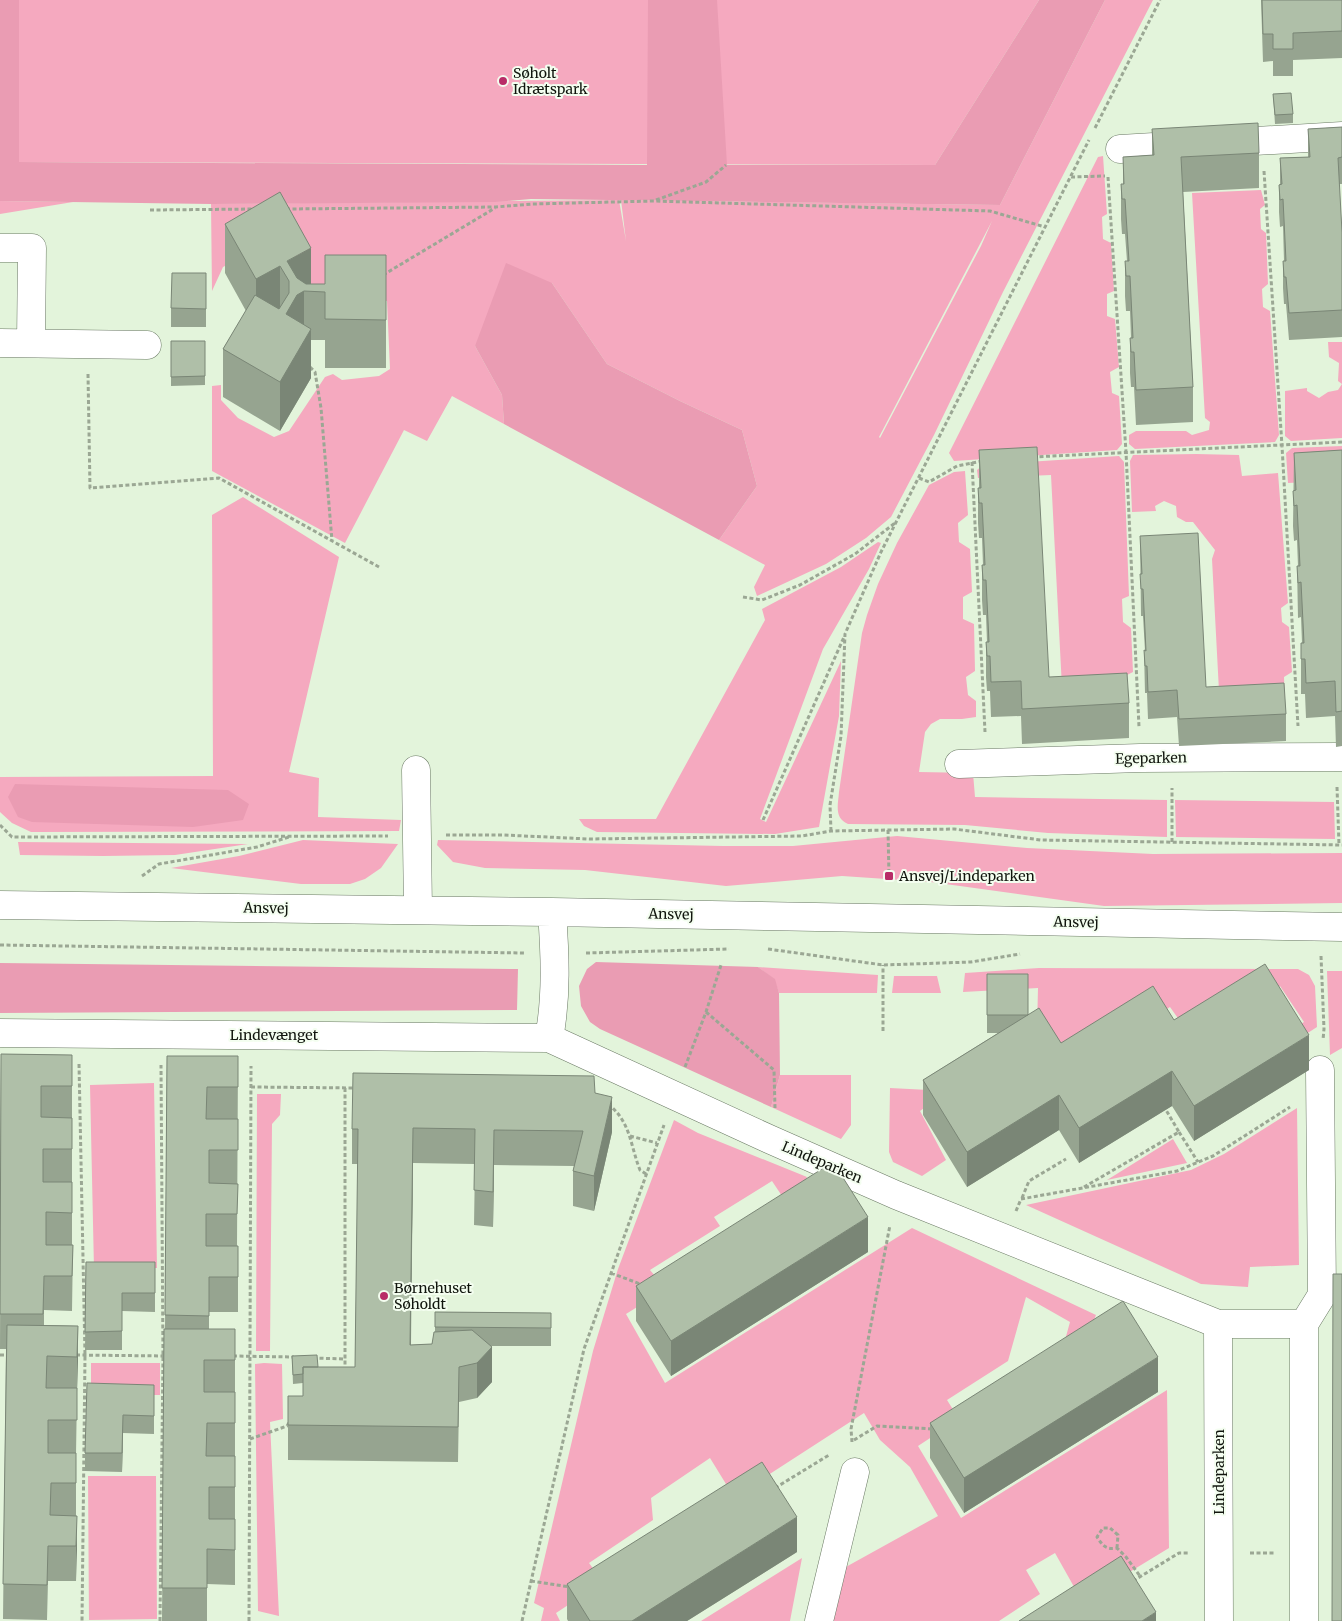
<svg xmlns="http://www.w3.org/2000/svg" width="1342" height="1621" viewBox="0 0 1342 1621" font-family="Merriweather,serif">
	<rect width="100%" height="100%" fill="#e3f4db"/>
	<path fill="#f5a9bf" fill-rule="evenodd" d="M16,0H1039L935,165L18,162Z
		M1105,0H1153L1003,292L934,435L891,517L866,538L826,564L757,596L754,587L765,565L719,540L757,486L742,430L680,401L607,364L552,283L475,346L502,395L504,424L452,396L427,441L404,430L345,543L212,471V386L221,385V400L238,418L274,437L289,431L325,377L333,374L342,380L379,376L390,369L387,301L324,299L316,306L284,236L223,267L212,291L211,204L619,200L626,241L621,200L1000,205ZM992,221L981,246L880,438L879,437Z
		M1103,156L1107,214L1102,217L1103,239L1111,243L1114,291L1107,294V316L1115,319L1119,367L1110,372L1112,393L1119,396L1122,444L1117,450L954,461L949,453L1098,157Z
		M1261,190L1265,205L1260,209L1261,229L1266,233L1268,284L1262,289L1263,307L1270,311L1279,435L1275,442L1135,449L1129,444V435L1136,431H1186L1192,435L1209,430L1210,422L1205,418L1192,193Z
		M0,201L73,202L0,214Z
		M1328,342H1342V438L1291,441L1285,436V391L1307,388V391L1319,398L1328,392L1338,390L1342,384L1338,381L1339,363L1329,357Z
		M1342,446V480L1288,483L1286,453L1292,448Z
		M1196,454L1239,455L1242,476L1278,473L1288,603L1281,608L1282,622L1289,627L1292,672L1284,677L1285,707L1220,710L1212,559L1215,550L1193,522H1186L1177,517L1176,506L1164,501L1155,506L1156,511L1132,512L1130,461L1133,455Z
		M1119,456L1124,462L1129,596L1122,599L1123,622L1131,628L1133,672L1063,707L1051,475L978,478L977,470L983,465Z
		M965,471L968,515L958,523L959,542L970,549L972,592L963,597V619L974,624L975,671L966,677L968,695L976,701V717L962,719H940L931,724L925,732L919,772L973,773L975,797L1167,800V837L1048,833L965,825L848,824C834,818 838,805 839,792L862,633L867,615L878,584L897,543L929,485L954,472Z
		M243,497L339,557L289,772L319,778L318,817L401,820L399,831L31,832L12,823L0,812V777L213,776L212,515Z
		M878,542L881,543L869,569L823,649L760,819L766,822L841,661L839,716L819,827L775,834L597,832L584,826L579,819H656L765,620L762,609L841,567Z
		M1175,800L1334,802L1335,839L1176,837Z
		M897,836L1027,848L1153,854L1342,853V903L1104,906L931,882L842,876L726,886L585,870L485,868L453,862L437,845L438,840L723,846H793Z
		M303,840L398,844L381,868L365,879L350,884H301L171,868L239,856Z
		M18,842L248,844L175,855L103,856L20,855Z
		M758,967L878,975L877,993H779L774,979Z
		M1039,968L1298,969L1309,975L1315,986L1317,1027L1297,1040L1291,1030L1304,1022L1280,986L1192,1038L1170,1007L1070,1069L1037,1030L1038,988L963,992L965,973Z
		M1327,971H1342V1048L1330,1055Z
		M894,976H937L941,993H892Z
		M780,1075H851V1125L841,1139L771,1107Z
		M154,1083L157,1268L94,1269L90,1085Z
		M890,1088L948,1091L920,1111L946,1160L922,1176L893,1162L889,1152Z
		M257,1094H281L280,1115L272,1124L270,1351H256Z
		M1297,1108L1299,1265L1250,1267L1248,1287L1201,1284L1026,1205L1191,1170L1224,1154Z
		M674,1120L698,1133L807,1177L792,1211L772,1181L714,1217L720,1226L650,1270L666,1289L626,1314L665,1383L912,1228L1096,1315L1083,1347L1062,1351L1070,1322L1026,1297L1008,1361L947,1400L959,1419L918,1446L961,1518L1167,1390L1169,1548L1082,1601L1055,1553L1026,1570L1040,1594L999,1621H832L844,1568L938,1516L910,1467L880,1440L864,1413L734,1497L710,1458L651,1498L653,1520L589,1563L603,1582L556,1613L560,1621H541L544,1608L534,1603L593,1351L618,1269Z
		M1173,1139L1187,1163L1107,1180Z
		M91,1363H160V1395H91Z
		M264,1363L282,1364L283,1419L270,1422L279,1616L258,1611L255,1364Z
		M88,1476H156L157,1619L89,1620Z
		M802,1558L790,1621H701Z"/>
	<path fill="#ea9cb3" d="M0,0H19V162L647,165L648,0H717L727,165H935L1039,0H1105L1000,205L531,199L495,202L211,204L0,201Z
		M506,263L552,283L607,364L680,401L742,430L757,486L719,540L504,424L502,395L475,346Z
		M15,784L228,790L249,804L243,820L193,827L32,822L18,817L8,797Z
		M596,962L758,967L775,979L779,993L780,1075L771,1107L600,1029L590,1022L581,1006L579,986L587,969Z
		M0,963L518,969L517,1010L0,1013Z"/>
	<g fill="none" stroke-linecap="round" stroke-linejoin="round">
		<defs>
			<path id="minor" d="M1120,149L1342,136
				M0,248H32L31,343
				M0,343L147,345
				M959,764L1140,758L1342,757
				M416,770L418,910
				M0,905L552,912L1342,927
				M552,912C555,954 557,996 549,1038L769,1139L896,1195L1218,1324H1304V1621
				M0,1033L549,1038
				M1218,1324L1219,1621
				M1304,1324L1322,1295L1320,1070
				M819,1621L855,1472"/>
		</defs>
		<use href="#minor" stroke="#6a7964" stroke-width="29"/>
		<path stroke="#9ba794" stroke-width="3" stroke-dasharray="4 2.5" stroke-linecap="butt" d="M1095,128L1160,0
			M1264,171L1282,446L1298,726
			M1071,177L1105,176
			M1108,177L1126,452L1139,727
			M656,200L706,182L726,165
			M286,209L496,207L532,204L654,201L990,211L1045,227
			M150,210L255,209
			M383,275L495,208
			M310,367L315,372L321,408L332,541
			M88,374L90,488L219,478L379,567
			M1033,457L1342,442
			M972,462L985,732
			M919,478L929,482L957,466L982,461
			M743,597L762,600L800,585L855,554L895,523
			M1337,787L1339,845
			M763,820L844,637
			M0,825L12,837L388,836
			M888,830L889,876
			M831,831L830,805L841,736L845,634L881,552L1089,140
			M446,835H504L589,839L802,836L831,831L954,829L1041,840L1342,845
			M1172,842V788
			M142,876L159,864L257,847L289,837
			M0,945L524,953
			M768,949L883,965L971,962L1020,954
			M586,953L729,949
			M1321,956L1324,1029L1323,1040
			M706,1012L774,1070L775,1108
			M883,1031V965
			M79,1064L85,1355L82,1621
			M685,1067L706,1012L721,965
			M251,1087L357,1088
			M608,1104C631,1122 630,1145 640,1170L646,1174
			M1179,1132L1198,1162
			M630,1136L657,1143
			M1084,1187L1179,1132L1166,1110
			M1022,1198L1029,1181L1066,1159
			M1016,1211L1021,1199L1177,1171L1213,1156L1290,1107
			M611,1273L643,1285
			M0,1355H9
			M76,1355L167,1356
			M233,1356L294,1357
			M313,1358L345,1359V1088
			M345,1371V1359
			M250,1439L287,1426L290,1421
			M854,1440L877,1426L934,1429
			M852,1442L851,1429L890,1225
			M775,1488L829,1455
			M1117,1548L1118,1535L1110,1528H1103L1097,1537C1103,1546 1106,1550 1117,1548L1126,1557L1140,1576
			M1250,1553H1274
			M531,1581L570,1587
			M1133,1581L1179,1553H1189
			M160,1621L163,1356L161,1065
			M249,1621L251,1066
			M522,1621L584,1349L664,1125"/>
		<use href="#minor" stroke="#fff" stroke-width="28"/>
	</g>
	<path fill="#96a490" d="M1261,0H1342V58L1293,60V76H1273V61L1263,62Z
		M1273,94L1293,114V123L1275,124Z
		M1342,127V184H1339L1342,232V337L1289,340L1286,304H1284L1283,288V261H1284L1283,226L1280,227L1279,212V185L1280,184V158L1308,157V129Z
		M1152,129L1259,153V188L1183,192L1193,387V422L1136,425L1134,387H1131L1130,373V338H1131L1130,311H1126L1125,296V261H1127L1125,234H1122L1121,219V184H1123V157L1152,155Z
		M225,224L311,284H325L386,255V368H325V340H311V378L280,431L223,397V349L246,311L225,273Z
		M206,273V327H171V308Z
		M171,341H205V385L171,386Z
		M979,450L1049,677L1129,703V738L1022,744L1021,716L991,717L990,691H987L986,677V642H987L986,615H983L982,600V565H983L982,538H979L978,523V488H979Z
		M1342,450V746L1336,747L1335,716L1306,718L1305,694H1301V643H1302L1301,617L1298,618L1297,566H1298L1297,540L1294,541L1293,526L1294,453Z
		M1140,536L1206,687L1286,714V741L1179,746L1177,717L1148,719L1147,693H1145L1144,650L1145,651L1143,616H1141Z
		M987,974L1028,1015L1061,1043L1174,1020L1309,1070L1194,1141L1172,1106L1079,1163L1059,1130L967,1187L923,1115V1080L998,1033H987Z
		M1,1054L72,1055V1245H73L72,1311L44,1310V1325L78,1326L76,1455V1581H48L47,1620L3,1619L6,1349H0Z
		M167,1056H238L237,1246H238V1312H209V1329H235V1585L207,1584V1621H162L164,1329H165Z
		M595,1093L612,1132L594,1211L573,1206V1171L574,1166L494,1165L493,1227L474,1225L475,1164L413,1163L411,1345L432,1344L435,1331V1312L551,1313V1346H491L492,1382L477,1398L459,1402L458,1462L288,1460V1396H303V1383L293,1384L292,1356L318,1367H355L358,1164H352V1129Z
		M868,1252L671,1376L636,1321V1286Z
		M86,1262H155V1312L122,1311V1350H85Z
		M154,1385V1434L123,1433L122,1472L85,1471V1453Z
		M1158,1392L964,1513L930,1458V1423Z
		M797,1552L687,1621H568L567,1619V1584Z"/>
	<path fill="#7a8676" d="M311,248V291H304V339L286,314L289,308V281L287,261Z
		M280,266V314L256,328V279Z
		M311,329V378L280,431V382Z
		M1309,1035V1070L1194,1141V1106Z
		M1172,1071V1106L1079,1163V1128Z
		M1059,1095V1130L967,1187V1152Z
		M612,1097V1132L594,1211V1176Z
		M413,1128V1163L410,1380V1345Z
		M494,1130V1165L493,1227V1192Z
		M868,1217V1252L671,1376V1341Z
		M78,1326V1361L77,1392V1357Z
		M492,1347V1382L477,1398V1363Z
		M1158,1357V1392L964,1513V1478Z
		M123,1415V1433L122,1472V1453Z
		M77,1516V1550L76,1581V1546Z
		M797,1517V1552L687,1621H632Z
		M1156,1612V1621H1142Z"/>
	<path fill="#afbfa8" stroke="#7a8676" d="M1262,0H1342V31L1293,33V49H1273V34H1263Z
		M1291,93L1293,114L1275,115L1273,94Z
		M1258,123L1259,153L1181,157L1193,387L1136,390L1134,352H1131L1130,338H1133L1130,276H1126L1125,261H1129L1125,199H1122L1121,184H1124L1123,157L1154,155L1152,129Z
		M1342,127V157L1338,158L1342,232V310L1289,313L1286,277H1284L1283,261H1286L1283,199L1280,200L1279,185L1282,184L1280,158L1310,157L1308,129Z
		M280,192L311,248L287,261L297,278L306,284H325V255H386V320L325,319V292L304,291L297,295L286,314L311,329L280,382L223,349L255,295L279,309L289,293V281L280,266L256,279L225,224Z
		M172,273H206V309L171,308Z
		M171,341H205V376L171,377Z
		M1037,447L1049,677L1127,673L1129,703L1022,709L1021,681L991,682L990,656H987L986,642H989L986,580H983L982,565H985L982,503H979L978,488H981L979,450Z
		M1342,450V711L1336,712L1335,681L1306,683L1305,659H1301V643H1304L1301,582L1298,583L1297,566H1300L1297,505L1294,506L1293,491L1296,490L1294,453Z
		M1198,533L1206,687L1284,683L1286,714L1179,719L1177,690L1148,692L1147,666H1145L1144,650L1146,651L1143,589H1141L1140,574H1142L1140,536Z
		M1265,964L1309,1035L1194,1106L1172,1071L1079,1128L1059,1095L967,1152L923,1080L1039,1008L1061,1043L1153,986L1174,1020Z
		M987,974H1028V1015H987Z
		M1,1054L72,1055V1086H41V1117L72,1118V1149H43V1182H72V1213L46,1212V1245H73L72,1276H44L43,1314H0Z
		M167,1056H238V1087H207L206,1119H238V1150H209V1183L238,1184L237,1214H206V1246H238V1277H209V1316L165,1315Z
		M353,1073L594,1076L595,1093L612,1097L594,1176L573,1171L583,1131L494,1130L493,1192L474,1190L475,1129L413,1128L410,1345L432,1344L434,1332L472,1330L492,1347L477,1363L459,1367L458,1427L288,1425V1396H303V1367H355L358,1129H352Z
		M833,1162L868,1217L671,1341L636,1286Z
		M86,1262H155V1293H122V1331L85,1332Z
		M1333,1274H1342V1621H1332Z
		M1123,1301L1158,1357L964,1478L930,1423Z
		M435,1312L551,1313V1328L435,1327Z
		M7,1325L78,1326L77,1357L47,1356L46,1388H77V1420H48V1453H76V1483H51L50,1515L77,1516L76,1546H48L47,1585L3,1584Z
		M164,1329H235V1360H204V1392H235V1423H207L206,1456H235V1487H209V1519H235V1550L207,1549V1588H162Z
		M317,1355L318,1367H303V1374L293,1375L292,1356Z
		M87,1383L154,1385V1416L123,1415L122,1453H85Z
		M762,1462L797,1517L632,1621H590L567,1584Z
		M1121,1556L1156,1612L1142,1621H1019Z"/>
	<g fill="#b82d67" stroke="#f4fef0" stroke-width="2">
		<circle cx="503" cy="81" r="5"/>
		<rect x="884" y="871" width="10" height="10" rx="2.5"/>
		<circle cx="384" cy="1296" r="5"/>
	</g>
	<g text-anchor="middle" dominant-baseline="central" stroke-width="4" stroke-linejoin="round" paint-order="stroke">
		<g font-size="14" fill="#10150d" stroke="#f4fef0" text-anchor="start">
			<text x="513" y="73">Søholt<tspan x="513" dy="16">Idrætspark</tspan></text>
			<text x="899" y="876">Ansvej/Lindeparken</text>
			<text x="394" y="1288">Børnehuset<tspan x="394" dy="16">Søholdt</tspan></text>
		</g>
		<g font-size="14" fill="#10150d" stroke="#f4fef0">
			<text transform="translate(1151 758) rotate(-1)">Egeparken</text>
			<text transform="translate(266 908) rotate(1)">Ansvej</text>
			<text transform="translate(671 914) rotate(1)">Ansvej</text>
			<text transform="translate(1076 922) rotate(1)">Ansvej</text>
			<text x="274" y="1035">Lindevænget</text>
			<text transform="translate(822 1162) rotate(23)">Lindeparken</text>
			<text transform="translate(1219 1472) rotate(-90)">Lindeparken</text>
		</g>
	</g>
</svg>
